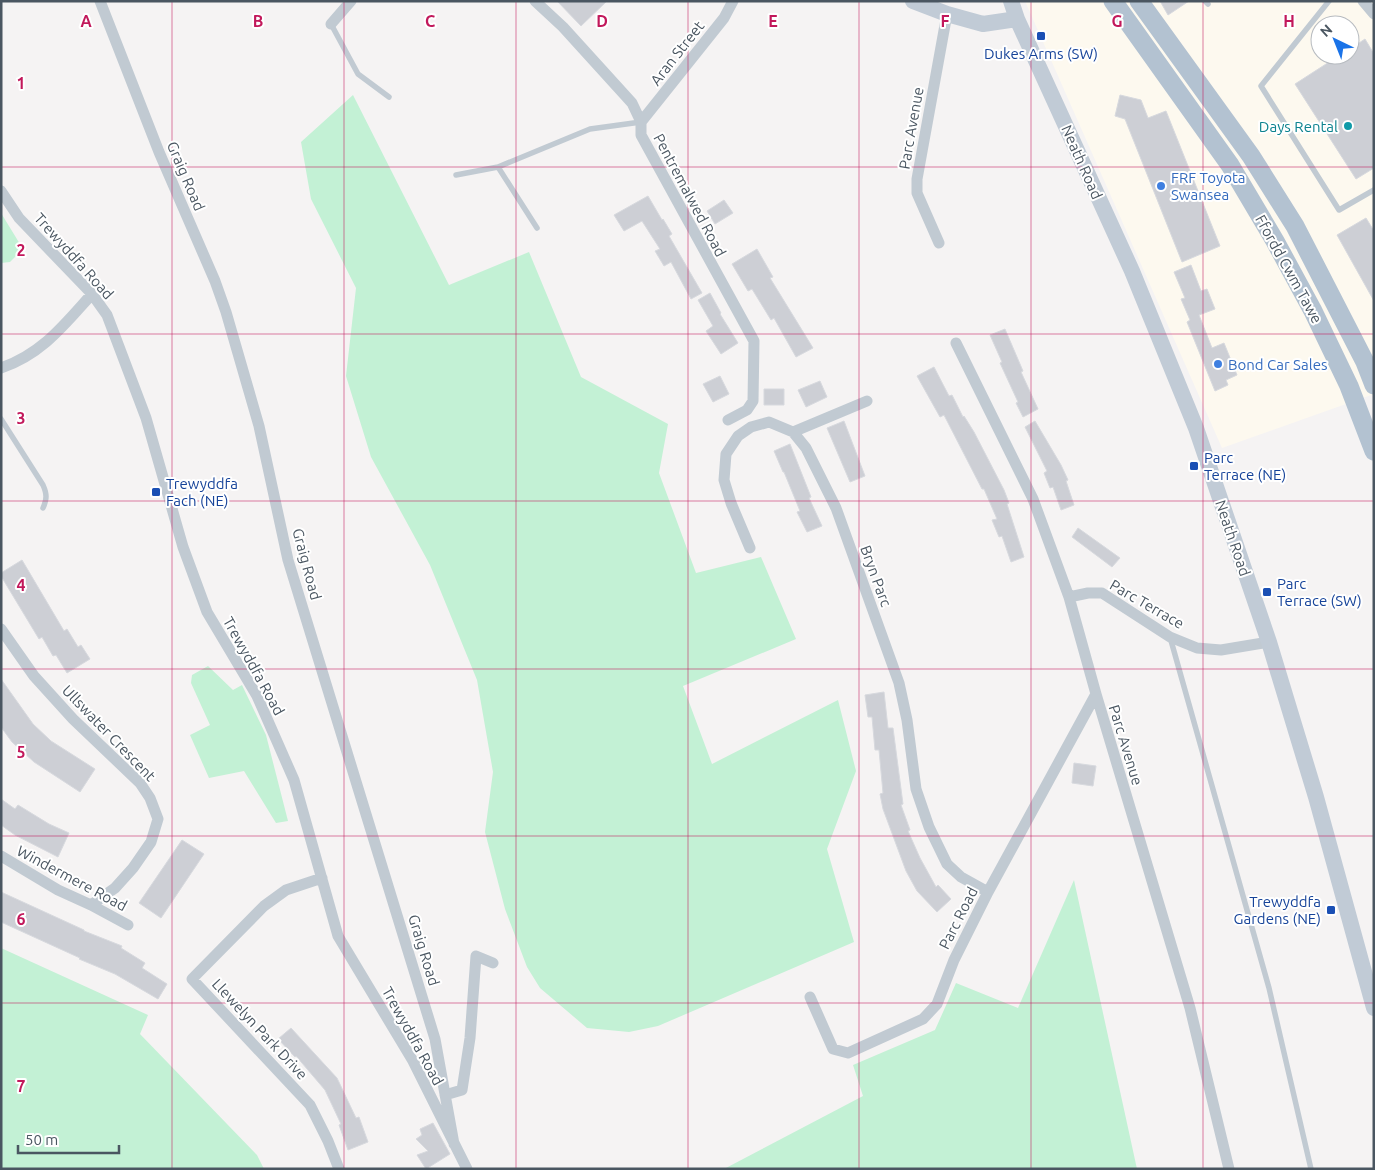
<svg xmlns="http://www.w3.org/2000/svg" width="1375" height="1170" viewBox="0 0 1375 1170" font-family="Ubuntu,sans-serif">
	<rect width="100%" height="100%" fill="#f5f3f3"/>
	<path fill="#fdf9ef" fill-rule="evenodd" d="M1025,1H1374V394L1222,448ZM1320,25H1350V55H1320Z"/>
	<path fill="#c3f1d5" d="M353,95L449,285L529,252L581,377L668,424L659,473L696,573L761,557L796,639L683,686L712,764L838,700L856,771L827,849L854,942L658,1026L629,1032L587,1028L540,988L527,967L505,909L485,832L493,772L477,680L430,565L371,457L346,376L356,288L311,199L301,142Z
		M1,213L23,249L10,262L1,263Z
		M208,666L233,690L242,685L266,735L288,821L276,823L244,771L209,778L190,735L210,725L191,683L192,675Z
		M1074,880L1137,1169H724L863,1096L853,1065L935,1030L956,983L1018,1008Z
		M1,948L148,1015L140,1034L257,1155L264,1169H1Z"/>
	<path fill="#cdcfd5" stroke="#d7d9de" d="M557,1H607L581,26Z
		M1160,1H1189L1168,15Z
		M1365,39L1374,54V168L1356,179L1295,84L1340,55H1350V49Z
		M1120,95L1141,100L1148,118L1166,111L1220,246L1182,262L1125,119L1115,116Z
		M648,196L662,220L663,219L672,234L669,236L702,293L691,299L671,262L664,266L655,251L660,249L642,221L624,231L614,215Z
		M724,200L733,213L715,224L707,211Z
		M1366,218L1374,231V301L1337,235Z
		M757,249L773,277L770,278L813,348L796,357L774,318L771,320L752,289L748,291L732,264Z
		M1191,265L1201,291L1207,289L1215,309L1199,315L1212,348L1224,343L1237,375L1226,380L1228,385L1215,391L1187,322L1190,320L1181,299L1185,298L1174,272Z
		M710,293L721,313L720,314L738,343L721,354L706,331L713,326L698,300Z
		M1005,329L1023,371L1021,372L1038,409L1023,417L1016,403L1018,402L1000,363L1002,362L990,335Z
		M934,367L949,396L952,395L963,417L964,416L974,432L1004,490L1009,503L1007,504L1024,557L1011,562L1002,536L999,537L992,520L997,519L984,489H982L944,415L940,417L917,376Z
		M720,376L729,394L713,402L703,384Z
		M820,381L827,397L806,407L798,390Z
		M764,389H784V405H764Z
		M844,421L865,476L850,482L827,428Z
		M1035,421L1061,465L1068,480L1066,481L1074,505L1061,510L1053,487L1050,488L1044,473L1047,471L1025,427Z
		M790,444L811,497L809,498L822,526L807,532L797,512L800,511L784,472H783L774,451Z
		M1078,528L1120,558L1112,567L1072,537Z
		M22,560L64,631L67,629L78,647L81,645L90,659L67,673L56,655L53,656L42,637L39,639L1,576V573Z
		M1,679L33,724L51,741L95,769L80,792L34,762L12,742L1,727Z
		M884,692L888,728H893L903,804L901,805L910,830L908,831L920,858L936,887L938,885L951,899L937,912L917,891L906,871L883,809L880,794L883,793L879,750H875L872,717H868L865,695Z
		M1074,763L1096,766L1093,786L1072,783Z
		M1,799L15,809L18,805L49,824L69,833L58,857L15,835L1,825Z
		M182,840L204,854L161,918L139,903Z
		M1,892L84,930V931L122,946L121,948L145,963L142,968L167,984L158,999L115,974L79,959L80,958L1,922Z
		M291,1028L337,1078L356,1118L359,1117L368,1142L348,1150L339,1125L341,1124L325,1090L296,1056L295,1057L278,1039Z
		M433,1123L450,1154L426,1169L417,1155L428,1151L416,1139L422,1135L420,1129Z"/>
	<g fill="none" stroke-linecap="round" stroke-linejoin="round">
		<path stroke="#c1cad2" stroke-width="5.5" d="M1205,1L1208,4
			M1329,1L1261,86L1339,210L1374,190
			M331,24L358,74L389,97
			M498,167L537,228
			M456,175L498,167L590,129L641,122
			M1,419L43,485C47,494 47,499 43,508
			M1170,637L1269,988L1311,1169"/>
		<path stroke="#c1cad2" stroke-width="11" d="M100,1L159,152L215,281L226,312L259,426L288,560L435,1039L454,1144
			M535,1L563,27L632,103L641,122V135L754,341L753,401L747,410L728,420
			M1363,1L1374,14
			M331,24L351,1
			M641,122L724,18L733,1
			M1,191L19,218L92,294L107,315L146,418L183,547L207,612L257,696L294,780L338,936L413,1061L467,1169
			M939,243L917,193V179L947,14
			M956,343L1033,499L1069,597L1096,694L1190,1008L1229,1169
			M1,368C42,354 64,325 92,294
			M793,432L867,401
			M750,548L731,503L724,480L726,454L738,436L751,427L769,422L793,432L806,448L836,508L899,683L907,720L916,789L929,827L947,864L961,877L988,892
			M1069,597L1088,593H1102L1170,637L1197,648L1221,650L1269,642
			M1,629L34,676L73,719L140,783L150,798L158,819L151,842L133,868L115,888L91,905
			M1,856L58,890L91,905L128,925
			M322,878L286,890L264,906L192,979L310,1105L328,1141L339,1169
			M810,997L833,1049L848,1053L923,1019L937,1004L954,960L988,892L1096,694
			M445,1095L462,1090L470,1038L476,956L493,963"/>
		<path stroke="#c1cbd6" stroke-width="16" d="M913,1L947,14L983,24L1017,19
			M1011,1L1017,19L1132,271L1196,428L1269,642L1316,797L1374,1008"/>
		<path stroke="#b3c2d1" stroke-width="19" d="M1113,1L1230,165L1275,241L1313,311L1349,386L1374,451
			M1139,1L1251,156L1295,226L1365,362L1374,385"/>
	</g>
	<path fill="none" stroke="#c2185b" stroke-width="1" stroke-opacity="0.55" d="M172,1V1169M344,1V1169M516,1V1169M688,1V1169M859,1V1169M1031,1V1169M1203,1V1169M1,167H1374M1,334H1374M1,501H1374M1,669H1374M1,836H1374M1,1003H1374"/>
	<g fill="#1a4fb4" stroke="#fff" stroke-width="2">
		<rect x="1036" y="31" width="10" height="10" rx="2.5"/>
		<rect x="1189" y="461" width="10" height="10" rx="2.5"/>
		<rect x="151" y="487" width="10" height="10" rx="2.5"/>
		<rect x="1262" y="587" width="10" height="10" rx="2.5"/>
		<rect x="1326" y="905" width="10" height="10" rx="2.5"/>
	</g>
	<circle fill="#0f9aa8" stroke="#fff" stroke-width="2" cx="1348" cy="126" r="5"/>
	<g fill="#3f7fe0" stroke="#fff" stroke-width="2">
		<circle cx="1161" cy="186" r="5"/>
		<circle cx="1218" cy="364" r="5"/>
	</g>
	<g text-anchor="middle" dominant-baseline="central" stroke-width="4" stroke-linejoin="round" paint-order="stroke">
		<g font-size="15" fill="#4a5661" stroke="#fff">
			<text transform="translate(677 53) rotate(-52)">Aran Street</text>
			<text transform="translate(911 128) rotate(-80)">Parc Avenue</text>
			<text transform="translate(1082 162) rotate(66)">Neath Road</text>
			<text transform="translate(186 176) rotate(67)">Graig Road</text>
			<text transform="translate(690 195) rotate(62)">Pentremalwed Road</text>
			<text transform="translate(74 256) rotate(48)">Trewyddfa Road</text>
			<text transform="translate(1289 269) rotate(61)">Ffordd Cwm Tawe</text>
			<text transform="translate(1233 538) rotate(71)">Neath Road</text>
			<text transform="translate(307 564) rotate(75)">Graig Road</text>
			<text transform="translate(876 576) rotate(70)">Bryn Parc</text>
			<text transform="translate(1147 604) rotate(30)">Parc Terrace</text>
			<text transform="translate(254 666) rotate(61)">Trewyddfa Road</text>
			<text transform="translate(109 733) rotate(46)">Ullswater Crescent</text>
			<text transform="translate(1126 745) rotate(73)">Parc Avenue</text>
			<text transform="translate(72 878) rotate(28)">Windermere Road</text>
			<text transform="translate(958 918) rotate(-63)">Parc Road</text>
			<text transform="translate(424 950) rotate(73)">Graig Road</text>
			<text transform="translate(260 1029) rotate(47)">Llewelyn Park Drive</text>
			<text transform="translate(413 1036) rotate(61)">Trewyddfa Road</text>
		</g>
		<g font-size="15" fill="#164399" stroke="#fff" text-anchor="start">
			<text x="1041" y="53" text-anchor="middle">Dukes Arms (SW)</text>
			<text x="1204" y="457">Parc<tspan x="1204" dy="17">Terrace (NE)</tspan></text>
			<text x="166" y="483">Trewyddfa<tspan x="166" dy="17">Fach (NE)</tspan></text>
			<text x="1277" y="583">Parc<tspan x="1277" dy="17">Terrace (SW)</tspan></text>
			<text x="1321" y="901" text-anchor="end">Trewyddfa<tspan x="1321" dy="17">Gardens (NE)</tspan></text>
		</g>
		<g font-size="15" fill="#0d838f" stroke="#fff" text-anchor="end">
			<text x="1338" y="126">Days Rental</text>
		</g>
		<g font-size="15" fill="#366cbe" stroke="#fff" text-anchor="start">
			<text x="1171" y="177">FRF Toyota<tspan x="1171" dy="17">Swansea</tspan></text>
			<text x="1228" y="364">Bond Car Sales</text>
		</g>
	</g>
	<g font-size="16" text-anchor="middle" font-weight="bold" fill="#c2185b" stroke="#fff" stroke-width="4" stroke-linejoin="round" paint-order="stroke">
		<text x="86" y="27">A</text>
		<text x="258" y="27">B</text>
		<text x="430" y="27">C</text>
		<text x="602" y="27">D</text>
		<text x="773" y="27">E</text>
		<text x="945" y="27">F</text>
		<text x="1117" y="27">G</text>
		<text x="1289" y="27">H</text>
		<text x="21" y="89">1</text>
		<text x="21" y="256">2</text>
		<text x="21" y="424">3</text>
		<text x="21" y="591">4</text>
		<text x="21" y="758">5</text>
		<text x="21" y="925">6</text>
		<text x="21" y="1092">7</text>
	</g>
	<rect width="1375" height="1170" fill="none" stroke="#4a5661" stroke-width="5"/>
	<g transform="translate(1335 40) rotate(317)"><circle r="24" fill="#ffffff" stroke="#b7bbc0"/>
	<path d="M0-4L9 19L0 12L-9 19Z" fill="#1a73e8"/>
	<text y="-8" font-size="14" font-weight="bold" text-anchor="middle" fill="#4a5661">N</text>
	</g>
	<path d="M18 1145v8h101v-8" fill="none" stroke="#4a5661" stroke-width="2.5"/>
	<text x="25" y="1145" font-size="15" fill="#4a5661" stroke="#ffffff" stroke-width="4" paint-order="stroke">50 m</text>
</svg>
